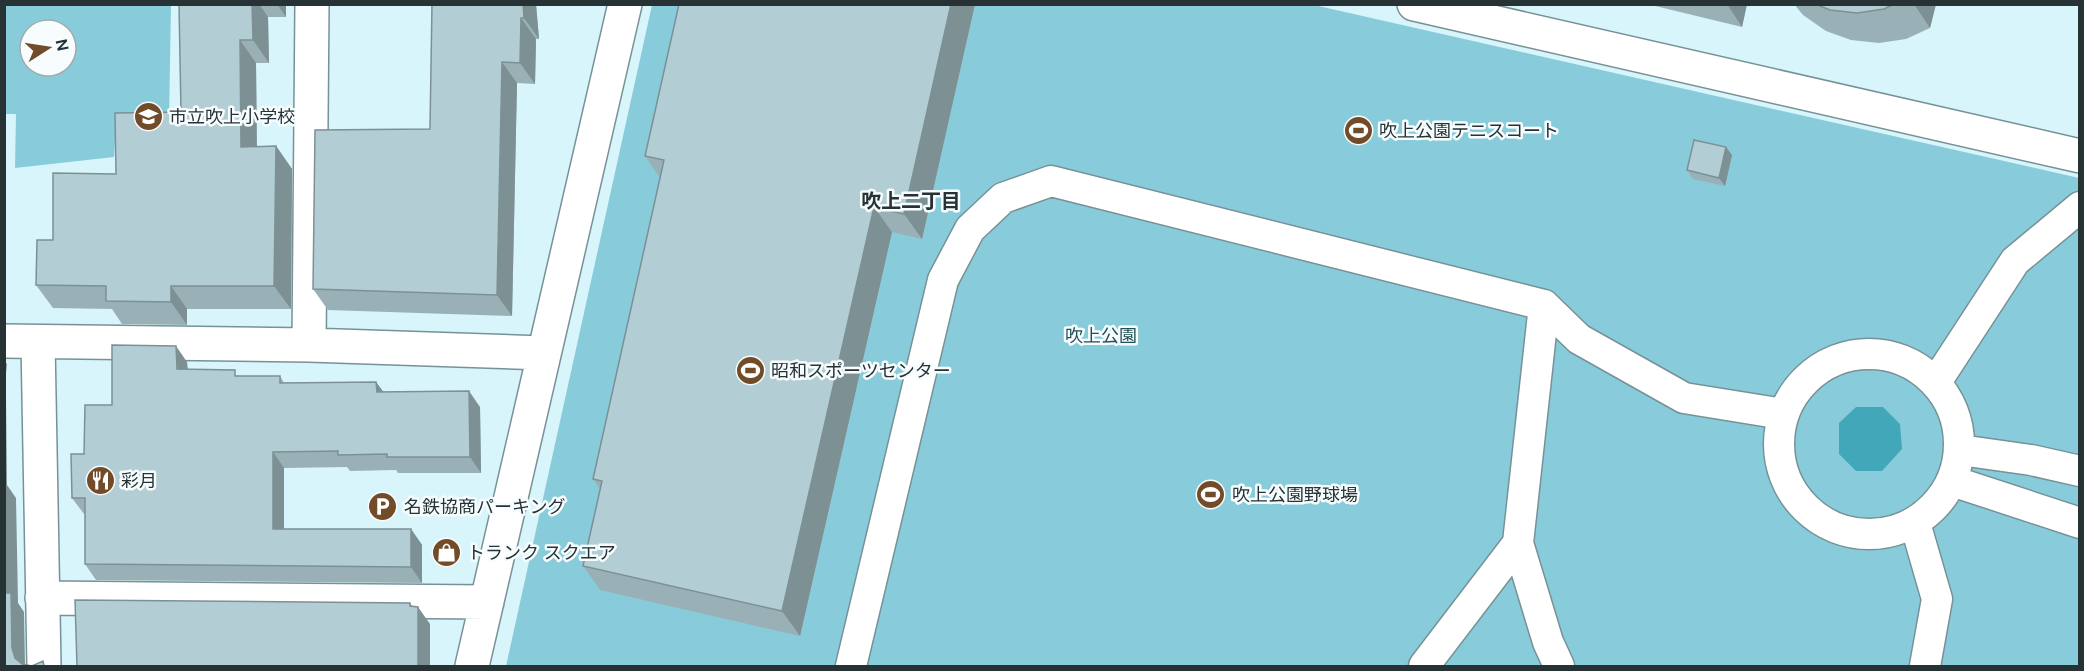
<svg xmlns="http://www.w3.org/2000/svg" width="2084" height="671" viewBox="0 0 2084 671" font-family="'DM Sans','Noto Sans JP',sans-serif">
	<rect width="100%" height="100%" fill="#d7f5fb"/>
	<path fill="#88ccdb" fill-rule="evenodd" d="M5,5H171L169,120L116,125L114,157L15,168L16,114H5ZM30,30H66V66H30Z
		M652,5H1314L2079,178V666H506Z"/>
	<path fill="#43a7ba" d="M1856,407H1883L1900,424L1902,449L1882,471H1856L1839,454V423Z"/>
	<g fill="none" stroke-linecap="round" stroke-linejoin="round">
		<defs>
			<path id="pedestrian" d="M1779 444a90 90 0 1 1 180 0a90 90 0 1 1-180 0Z
				M1936,382L2015,261L2080,207
				M1960,450L2031,460L2080,471
				M1952,481L2080,523
				M1915,523L1937,599L1925,666
				M1518,543L1548,642L1559,666
				M851,666L943,280L970,229L1003,198L1051,181L1544,305L1579,339L1684,398L1783,414
				M1424,666L1518,543L1544,305"/>
			<path id="minor" d="M1414,4L2080,156
				M4,341L309,345L544,353
				M38,342L44,666
				M309,345L312,4
				M42,598L487,602
				M472,666L625,4"/>
		</defs>
		<use href="#pedestrian" stroke="#769297" stroke-width="33"/>
		<use href="#minor" stroke="#769297" stroke-width="36"/>
		<use href="#pedestrian" stroke="#fff" stroke-width="30"/>
		<use href="#minor" stroke="#fff" stroke-width="33"/>
	</g>
	<path fill="#99b1b6" d="M179,4H286V17H268L269,63H256L257,146H276L292,169L291,309H187V325L122,324L112,309L53,308L36,285L53,240L116,174L181,112Z
		M432,4H536L539,39H536L535,84L517,83L512,316L328,310L313,289L430,129Z
		M679,4H975L922,239L892,232L800,636L600,590L583,566L600,489L593,479L660,178L645,156Z
		M1647,4H1747L1742,27Z
		M1794,4H1936L1930,28L1906,39L1879,43L1851,40L1826,31L1803,15Z
		M1726,147L1732,155L1725,186L1693,179L1687,170Z
		M187,362L188,369L239,376H280L284,383L376,382L383,392L480,407L481,473H398L396,470L350,471L347,467L284,468V529H411L422,545V583L96,580L85,564V514H84L72,498L84,454L112,405Z"/>
	<path fill="#7d9094" d="M252,4H259L268,17L269,63L253,40Z
		M277,4H286V17Z
		M523,4H536L539,39L524,18Z
		M951,4H975L922,239L904,214Z
		M1727,4H1747L1742,27Z
		M1914,4H1936L1930,28Z
		M521,18L536,39L535,84L520,63Z
		M240,40L256,63L257,170L241,147Z
		M502,62L517,83L512,316L497,295Z
		M276,146L292,169L291,309L274,286Z
		M1726,147L1732,155L1725,186L1719,178Z
		M874,207L892,232L800,636L782,611Z
		M171,286L187,309V325L171,302Z
		M176,346L187,362L188,384L177,369Z
		M4,361L7,364L4,392Z
		M376,382L388,398L377,392Z
		M469,391L480,407L481,473L470,457Z
		M4,396L6,398L7,485L16,498L18,603L24,612L25,666L15,658L12,648L5,593Z
		M273,452L284,468V545L273,529Z
		M411,529L422,545V583L411,567Z
		M410,603L418,615V607L430,624V666H418Z"/>
	<path fill="#b2ced4" stroke="#7d9094" stroke-width="1.5" d="M179,4H252L253,40H240L241,147L276,146L274,286H171V302L106,301V286L36,285L37,240H53V173L116,174L115,113L181,112Z
		M432,4H523L524,18H521L520,63L502,62L497,295L313,289L315,130L430,129Z
		M679,4H951L904,214L874,207L782,611L583,566L602,481L593,479L664,160L645,156Z
		M1815,4H1894L1884,9L1857,13L1830,10Z
		M1694,140L1726,147L1719,178L1687,170Z
		M112,345L176,346L177,369L235,370V376H280V383L376,382L377,392L469,391L470,457H387V454L338,455V451L273,452V529H411V567L85,564V498H72L71,454H84L85,405H112Z
		M4,552L5,593H11L12,648L15,658L22,664L32,666L43,661L44,666H4Z
		M75,600L410,603V606L418,607V666H77Z"/>
	<defs>
		<symbol id="school-disc" viewBox="-11 -11 22 22"><circle r="9.5" fill="#724c29" stroke="#f7fdfe"/><path d="M0-5L7-2L0 1L-7-2ZM-4 1L0 2.5L4 1V4Q0 6-4 4Z" fill="#fff"/></symbol>
		<symbol id="stadium-disc" viewBox="-11 -11 22 22"><circle r="9.5" fill="#724c29" stroke="#f7fdfe"/><path d="M0-5a6.5 5 0 1 0 0 10a6.5 5 0 1 0 0-10ZM-3.5-1.8h7v3.6h-7Z" fill="#fff"/></symbol>
		<symbol id="restaurant-disc" viewBox="-11 -11 22 22"><circle r="9.5" fill="#724c29" stroke="#f7fdfe"/><path d="M-5-6h1v4h1v-4h1v4h1v-4h1v5L-1.5 .5V6h-2V.5L-5-1ZM5-6V6H3V1.5H1.5Q1.5-4 5-6Z" fill="#fff"/></symbol>
		<symbol id="parking-disc" viewBox="-11 -11 22 22"><circle r="9.5" fill="#724c29" stroke="#f7fdfe"/><path d="M-3.5-5.5H1a3.5 3.5 0 0 1 0 7H-1V5.5H-3.5ZM-1-3.4V-.6H.8a1.4 1.4 0 0 0 0-2.8Z" fill="#fff"/></symbol>
		<symbol id="shop-disc" viewBox="-11 -11 22 22"><circle r="9.5" fill="#724c29" stroke="#f7fdfe"/><path d="M-5-2.5h2.3a2.7 3.5 0 0 1 5.4 0H5L5.5 6h-11ZM-1.5-2.5h3a1.5 2.3 0 0 0-3 0Z" fill="#fff"/></symbol>
	</defs>
	<g fill-rule="evenodd">
		<use href="#school-disc" x="132" y="100" width="33" height="33"/>
		<use href="#stadium-disc" x="1342" y="114" width="33" height="33"/>
		<use href="#stadium-disc" x="734" y="354" width="33" height="33"/>
		<use href="#restaurant-disc" x="84" y="464" width="33" height="33"/>
		<use href="#stadium-disc" x="1194" y="478" width="33" height="33"/>
		<use href="#parking-disc" x="366" y="490" width="33" height="33"/>
		<use href="#shop-disc" x="430" y="536" width="33" height="33"/>
	</g>
	<g text-anchor="middle" dominant-baseline="central" stroke-width="5" stroke-linejoin="round" paint-order="stroke">
		<g font-size="18" fill="#263234" stroke="#f7fdfe" text-anchor="start">
			<text x="169" y="117">市立吹上小学校</text>
			<text x="1379" y="131">吹上公園テニスコート</text>
			<text x="771" y="371">昭和スポーツセンター</text>
			<text x="121" y="481">彩月</text>
			<text x="1232" y="495">吹上公園野球場</text>
			<text x="404" y="507">名鉄協商パーキング</text>
			<text x="467" y="553">トランク スクエア</text>
		</g>
		<g font-size="18" fill="#234f57" stroke="#f7fdfe">
			<text x="1101" y="336">吹上公園</text>
		</g>
		<g font-size="20" font-weight="bold" fill="#263234" stroke="#f7fdfe">
			<text x="911" y="201">吹上二丁目</text>
		</g>
	</g>
	<rect width="2084" height="671" fill="none" stroke="#263234" stroke-width="12"/>
	<g transform="translate(48 48) rotate(78)"><circle r="28" fill="#f7fdfe" stroke="#a3acad" stroke-width="1.5"/>
	<path d="M0-4.5L10 22L0 15L-10 22Z" fill="#724c29"/>
	<text y="-9" font-size="16" font-weight="bold" text-anchor="middle" fill="#263234">N</text>
	</g>
</svg>
